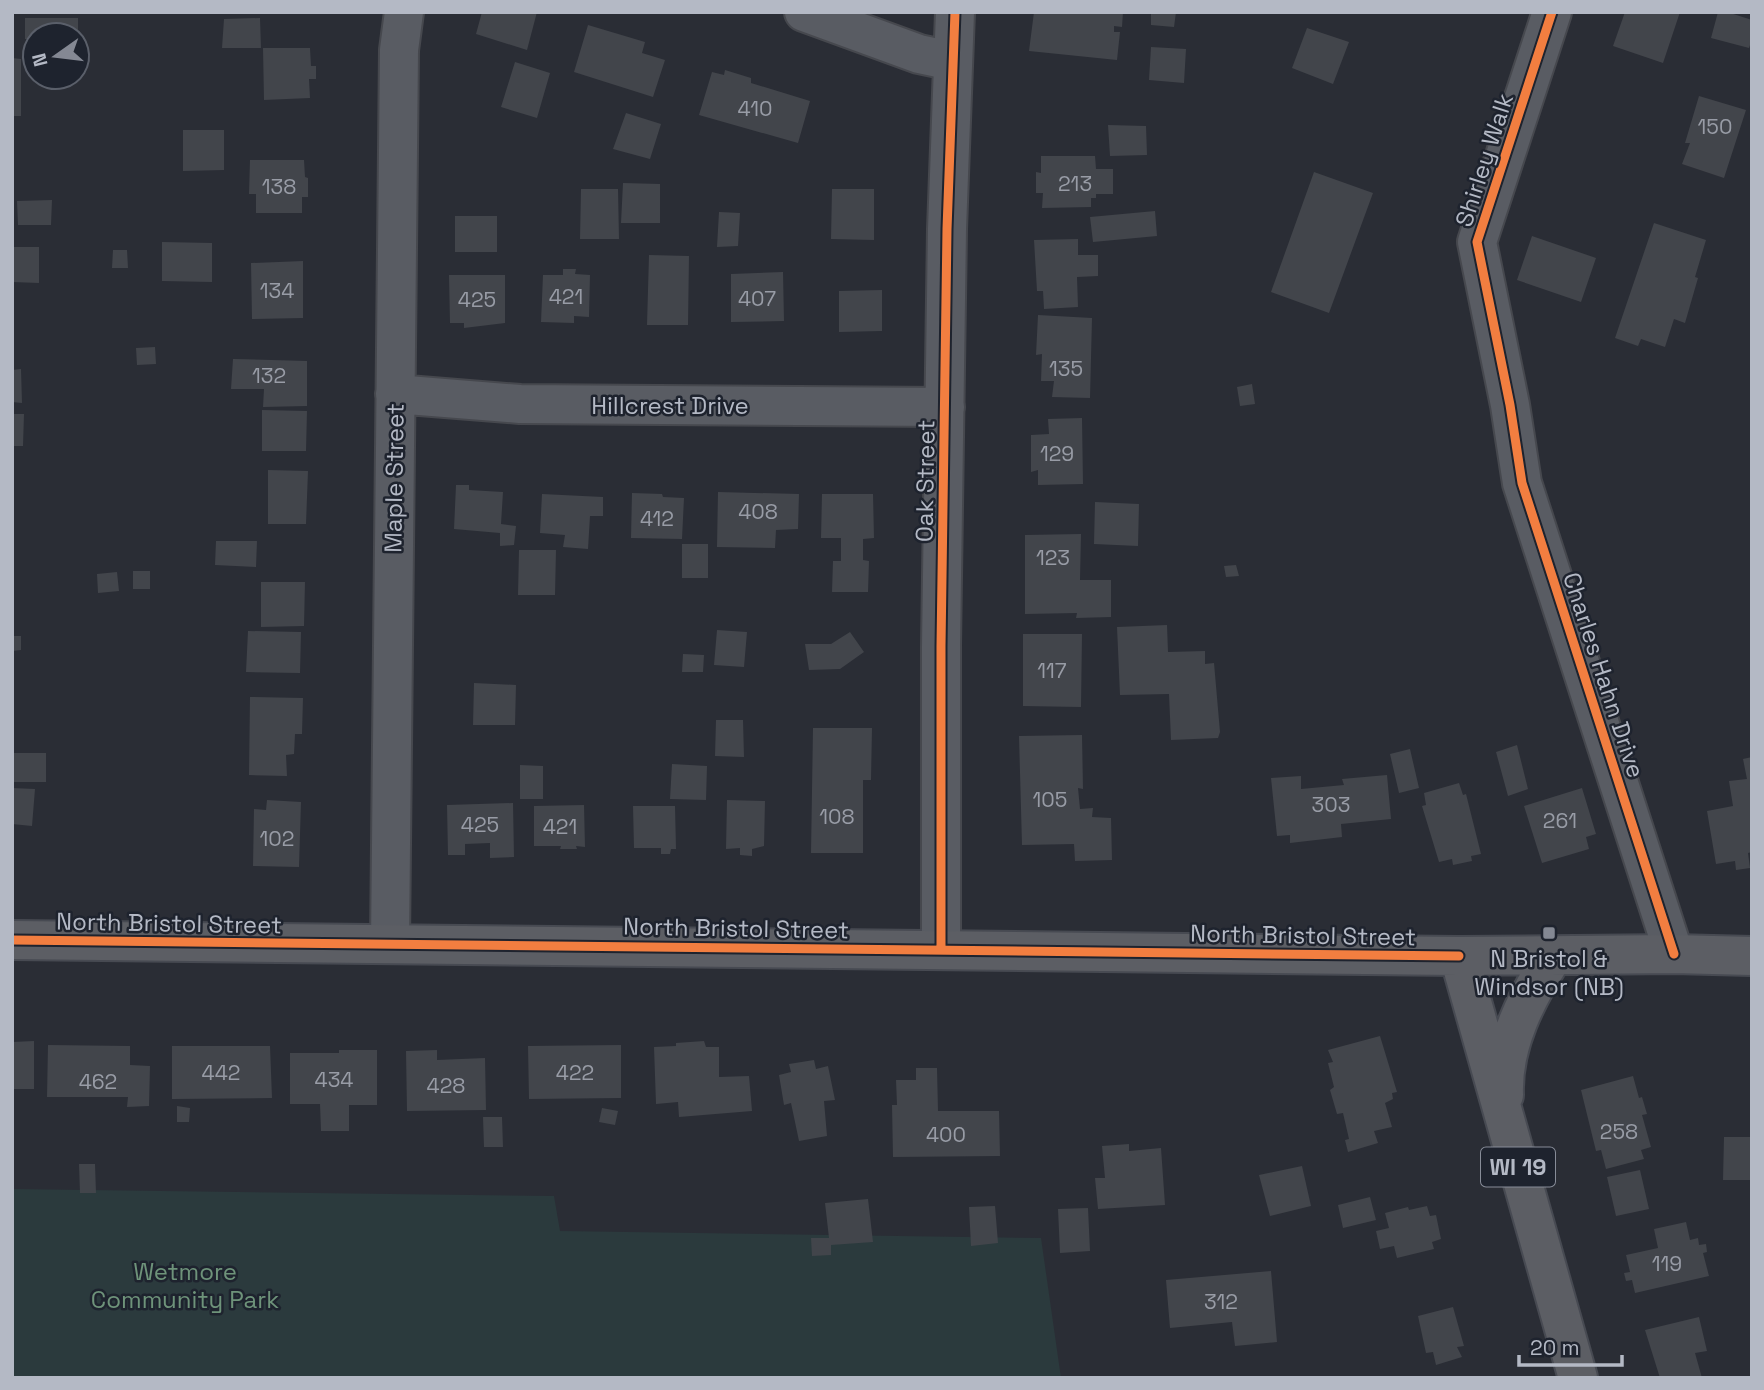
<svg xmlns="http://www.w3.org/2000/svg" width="1764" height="1390" viewBox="0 0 1764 1390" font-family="'Space Grotesk',sans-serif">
	<rect width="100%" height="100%" fill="#2a2d35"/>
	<path fill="#2b3a3d" d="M12,1189L554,1196L560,1231L1041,1238L1061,1378H12Z"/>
	<path fill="#42454b" d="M482,12H537L527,50L476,34Z
		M1034,12H1123L1122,27L1114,26V32H1120L1117,60L1029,51Z
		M1151,12H1176L1174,27L1151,25Z
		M1625,12H1680L1663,63L1613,46Z
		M1718,12H1727L1752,20V39L1749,48L1711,38Z
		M25,18H78V35H35V39H25Z
		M260,18L261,48H222L224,19Z
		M588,25L645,42L642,53L665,60L653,97L574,72Z
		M1307,28L1349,42L1333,84L1292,68Z
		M1151,47L1186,49L1184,83L1149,80Z
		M263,48H310L311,66H316V79H309L310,98L264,100Z
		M12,58L21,59V116H12Z
		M515,62L550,73L537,118L501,107Z
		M725,70L751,78V83L810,101L798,143L699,115L712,72L724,75Z
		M1699,96L1746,110L1724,178L1682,164L1690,143H1685Z
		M626,113L661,124L650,159L613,149Z
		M1108,125L1146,126L1147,155L1110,156Z
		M183,130H224V170L183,171Z
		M1041,156H1095L1096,169H1113V194H1096V198H1091V207L1042,208L1043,193H1036V172L1041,173Z
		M250,160H304L305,177L308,178V197H302V213H256V194H249Z
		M1314,172L1373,193L1329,313L1271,292Z
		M623,183L660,184V223H621Z
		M581,189H618L619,239H580Z
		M832,189H874V240L831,239Z
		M52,200L51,225H18L17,201Z
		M1155,211L1157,236L1093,242L1090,217Z
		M719,212L740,213L738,246L717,247Z
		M455,216H497V252H455Z
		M1654,223L1706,240L1695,277L1698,278L1685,323L1674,319L1665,347L1641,339L1638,346L1615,338Z
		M1532,236L1596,258L1581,302L1517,280Z
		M1078,239V255H1098V276L1077,277L1078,307L1044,309L1043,291H1037L1034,240Z
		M162,242L212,243V282L162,281Z
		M12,247H39V283L12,282Z
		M113,250H127L128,268H112Z
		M649,255L689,256L688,325H647Z
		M303,261V318L252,319L251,263Z
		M563,269H576L575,274L590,275L589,317L574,316V323L541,322L543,275H563Z
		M783,272L784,321L731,322V274Z
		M449,275H505V323L464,328V323H450Z
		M882,290V331L839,332V291Z
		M1038,315L1092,318L1090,398L1052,397L1054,381H1041L1042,354L1036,355Z
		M155,347L156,364L137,365L136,348Z
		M233,359L307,361V406L263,407L264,389H231Z
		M21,369L22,403L12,402V370Z
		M1252,384L1255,404L1240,406L1237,387Z
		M262,410L307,411L306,451H262Z
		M12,414H24L23,446H12Z
		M1082,418L1083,484L1038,485V470L1031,472V435L1049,434L1048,419Z
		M268,470L308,471L306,524H268Z
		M456,485H469V490L503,492L501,524L516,526L514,545L500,546V533L454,529Z
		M718,492L799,494L798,529L776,530L775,548L717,547Z
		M632,493L662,494L663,497L684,498L682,539L631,538Z
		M542,494L603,497V516H590L588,549L563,547L565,535L540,533Z
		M822,494H873L874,538L863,539V560L869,561L868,592H832L833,561H841V538H821Z
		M1095,502L1139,504L1138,546L1094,544Z
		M1081,534L1080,580H1111V617L1076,618L1077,613L1025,614V535Z
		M216,541H257L256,567L215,565Z
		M682,544H708V578H682Z
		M519,550H556L555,595H518Z
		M1236,565L1239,576L1226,577L1224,566Z
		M133,571H150V589H133Z
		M117,572L119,591L98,593L97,574Z
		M261,582H305L304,626L261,627Z
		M1167,625L1168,652L1205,651V664L1214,663L1220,732L1218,738L1171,740L1169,694L1120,695L1117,627Z
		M717,630L747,632L744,667L714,665Z
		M248,631L301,632L300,673L246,672Z
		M850,632L864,652L840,669L809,670L805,644H831Z
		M1023,634H1082L1081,707L1023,706Z
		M12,636H21V650L12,651Z
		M683,654L704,655L703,672H682Z
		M474,683L516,685L515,725H473Z
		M250,697L303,698L302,734H295L294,754L286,755L287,776L249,775Z
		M716,720H743L744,757L715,756Z
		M813,728H872L871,780H863V853H811Z
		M1082,735L1083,789L1078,788L1080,809L1093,808L1092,817L1111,818L1112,860L1075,861L1074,844L1022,845L1019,736Z
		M1517,745L1528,789L1508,796L1496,752Z
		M1410,749L1419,788L1399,793L1390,754Z
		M12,753H46V782H12Z
		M1752,757V852L1748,853L1750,868L1736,870L1735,861L1716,864L1707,811L1733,806L1729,781L1747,779L1743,759Z
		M672,764L707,766L706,800L670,799Z
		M520,765L543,766V799H520Z
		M1387,775L1391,819L1341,824L1342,837L1290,843V835L1277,836L1271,778L1301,776V789L1344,785L1342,779Z
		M1459,783L1463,795L1466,794L1481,854L1471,856L1472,861L1453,865L1452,859L1439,862L1422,806L1426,805L1424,793Z
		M12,788L35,789L32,826L12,824Z
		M1582,788L1596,834L1586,837L1589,849L1542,863L1524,806Z
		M267,800L301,802L299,867L253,866L254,809L266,810Z
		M727,800L765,801L764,846L752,849V856L740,855V848L726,849Z
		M513,803L514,857L490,858V843L465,844V855H448L447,805Z
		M584,805L585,847L576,846L577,849H560L561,846H534V806Z
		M633,806H675L676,849H671L670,854H661V848H634Z
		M1380,1036L1397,1092L1392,1093L1393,1099L1385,1103L1392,1127L1374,1131L1378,1143L1348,1152L1345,1140L1349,1139L1343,1113L1337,1114L1330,1090L1334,1087L1328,1063L1333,1062L1328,1050Z
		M34,1041V1089H12V1042Z
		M704,1041L706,1047H719V1077L749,1076L752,1111L679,1117L678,1102L656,1104L654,1047L676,1046V1043Z
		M48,1045L130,1046V1065L150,1066L149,1106L127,1107L128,1097H47Z
		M621,1045V1098L529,1099L528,1046Z
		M172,1046H270L272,1098L172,1099Z
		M339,1050H377V1105H349V1131H321L320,1104H290V1053H339Z
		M437,1050V1060L485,1058L486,1110L407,1111L406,1051Z
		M814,1060L816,1069L828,1066L835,1100L824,1101L827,1136L799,1141L791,1103L784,1105L779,1075L791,1072L789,1064Z
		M916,1068H937L938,1111H999L1000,1156L893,1157L892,1105H897L896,1080H916Z
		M1633,1076L1639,1098L1642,1097L1647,1114L1642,1115L1651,1147L1641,1150L1644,1159L1606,1169L1601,1150L1596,1151L1581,1090Z
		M177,1106L190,1108L189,1122H177Z
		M602,1108L618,1111L615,1125L599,1122Z
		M483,1117H502L503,1147H484Z
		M1724,1137H1752V1180H1723Z
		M1129,1144V1151L1161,1148L1165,1205L1098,1209L1095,1178H1105L1102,1146Z
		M79,1164H95L96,1193H80Z
		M1302,1166L1311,1206L1270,1216L1259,1175Z
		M1640,1170L1649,1209L1616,1216L1607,1177Z
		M1370,1197L1376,1220L1343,1228L1338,1205Z
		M868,1199L873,1242L831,1245V1255L812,1256L811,1238H829L825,1203Z
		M995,1206L998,1243L971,1246L969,1207Z
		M1427,1206L1430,1216L1436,1215L1441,1239L1432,1242L1434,1249L1397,1258L1394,1246L1380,1249L1376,1231L1389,1228L1385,1213L1408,1207L1409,1210Z
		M1088,1208L1090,1251L1060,1253L1058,1209Z
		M1686,1222L1690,1240L1698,1238L1699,1245L1706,1244L1707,1252L1703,1253L1709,1276L1635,1293L1632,1280L1626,1281L1624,1273L1630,1272L1626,1255L1658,1248L1654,1229Z
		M1271,1271L1277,1342L1235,1346L1232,1322L1170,1328L1166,1280Z
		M1453,1307L1464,1346L1457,1347L1462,1357L1436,1365L1433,1352L1426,1353L1418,1316Z
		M1699,1317L1707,1351L1695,1353L1702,1378H1660L1645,1330Z"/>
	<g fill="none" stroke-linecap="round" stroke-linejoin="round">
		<defs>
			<path id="minor" d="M804,12L919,54L952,61
				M1552,12L1477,242L1510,405L1522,483L1674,954
				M395,394L520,404L945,407
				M390,944L399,50L404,12
				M941,950V646L947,229L955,12"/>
			<path id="major" d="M12,940L1459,956L1674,954L1752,956
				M1459,956L1578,1378
				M1504,1095C1502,1044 1527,997 1553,956"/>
		</defs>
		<use href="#minor" stroke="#46484e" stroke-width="42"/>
		<use href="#major" stroke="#474a52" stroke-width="42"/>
		<use href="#minor" stroke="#595c63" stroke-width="38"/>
		<use href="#major" stroke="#5c5e64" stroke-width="38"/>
		<defs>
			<path id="cycleway" d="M1552,12L1477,242L1510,405L1522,483L1674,954
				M12,940L1459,956
				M941,950V646L947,229L955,12"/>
		</defs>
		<use href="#cycleway" stroke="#1e232e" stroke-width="13"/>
		<use href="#cycleway" stroke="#f27e40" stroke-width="9"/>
	</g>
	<rect fill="#848893" stroke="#1e232e" stroke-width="2.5" x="1542" y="926" width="14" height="14" rx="3.5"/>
	<g text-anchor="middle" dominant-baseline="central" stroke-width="5" stroke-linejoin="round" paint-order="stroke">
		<g font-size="21" fill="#989ca6">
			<text x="755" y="108">410</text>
			<text x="1715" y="126">150</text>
			<text x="1075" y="183">213</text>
			<text x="279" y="186">138</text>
			<text x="277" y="290">134</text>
			<text x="566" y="296">421</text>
			<text x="757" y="298">407</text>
			<text x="477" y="299">425</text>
			<text x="1066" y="368">135</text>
			<text x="269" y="375">132</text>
			<text x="1057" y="453">129</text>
			<text x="758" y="511">408</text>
			<text x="657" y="518">412</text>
			<text x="1053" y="557">123</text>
			<text x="1052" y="670">117</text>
			<text x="1050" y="799">105</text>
			<text x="1331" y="804">303</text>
			<text x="837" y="816">108</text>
			<text x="1560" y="820">261</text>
			<text x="480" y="824">425</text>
			<text x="560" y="826">421</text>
			<text x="277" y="838">102</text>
			<text x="221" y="1072">442</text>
			<text x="575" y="1072">422</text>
			<text x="334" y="1079">434</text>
			<text x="98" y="1081">462</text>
			<text x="446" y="1085">428</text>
			<text x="1619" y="1131">258</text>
			<text x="946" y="1134">400</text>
			<text x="1667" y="1263">119</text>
			<text x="1221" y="1301">312</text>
		</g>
		<rect fill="#1e232e" stroke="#878c98" stroke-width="2" x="1481" y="1147.5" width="74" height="39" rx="5"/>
		<g font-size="23" font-weight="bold" fill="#b4b9c5">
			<text x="1518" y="1167">WI 19</text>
		</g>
		<g font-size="24" fill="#b4b9c5" stroke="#1e232e">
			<text transform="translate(1484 160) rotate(-72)">Shirley Walk</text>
			<text x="670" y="405">Hillcrest Drive</text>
			<text transform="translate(394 478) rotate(-89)">Maple Street</text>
			<text transform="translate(925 481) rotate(-89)">Oak Street</text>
			<text transform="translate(1604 675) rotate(72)">Charles Hahn Drive</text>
			<text transform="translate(169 923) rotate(1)">North Bristol Street</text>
			<text transform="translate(736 928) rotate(1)">North Bristol Street</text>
			<text transform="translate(1303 935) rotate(1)">North Bristol Street</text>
		</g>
		<g font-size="24" fill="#b4b9c5" stroke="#1e232e">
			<text x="1549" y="958">N Bristol &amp;<tspan x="1549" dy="28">Windsor (NB)</tspan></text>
		</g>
		<g font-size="24" fill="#6e937a" stroke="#1e232e">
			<text x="185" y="1271">Wetmore<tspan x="185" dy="28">Community Park</tspan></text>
		</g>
	</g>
	<rect width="1764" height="1390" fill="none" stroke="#b4b9c5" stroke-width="28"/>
	<g transform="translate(56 56) rotate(256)"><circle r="33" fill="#1e232e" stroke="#5a5f6a" stroke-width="2"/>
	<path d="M0-5L12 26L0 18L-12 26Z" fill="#848893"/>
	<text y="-10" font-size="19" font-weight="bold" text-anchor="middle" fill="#b4b9c5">N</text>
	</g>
	<path d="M1519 1355v10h103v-10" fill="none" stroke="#b4b9c5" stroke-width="3.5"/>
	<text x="1530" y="1355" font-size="21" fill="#b4b9c5" stroke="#1e232e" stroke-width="5" paint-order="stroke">20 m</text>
</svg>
